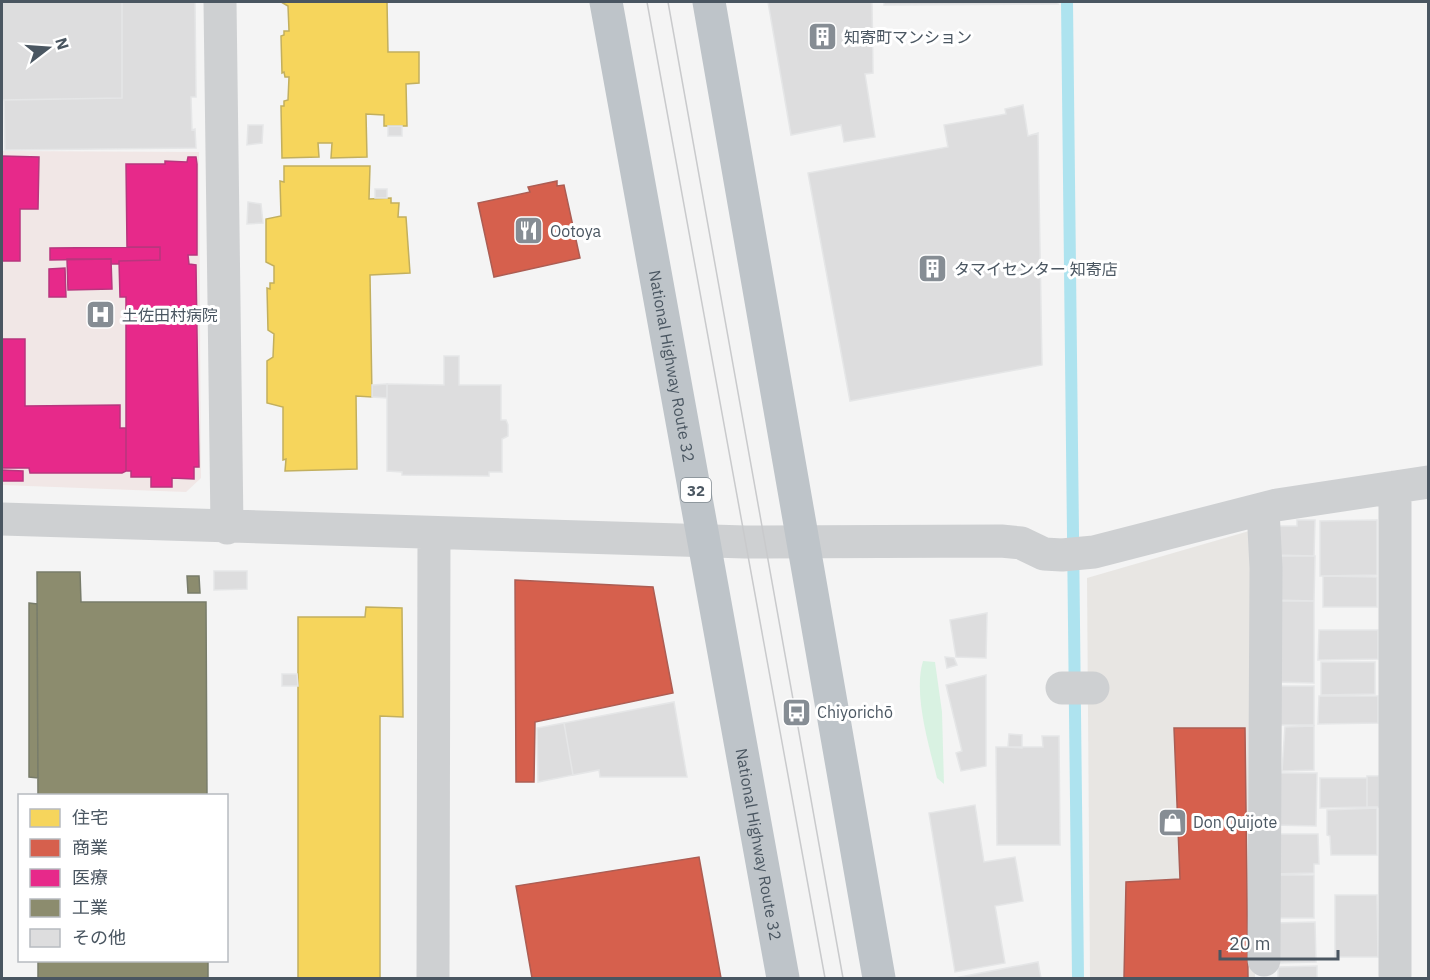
<svg xmlns="http://www.w3.org/2000/svg" width="1430" height="980" viewBox="0 0 1430 980" font-family="'IBM Plex Sans','Noto Sans JP',sans-serif">
	<rect width="100%" height="100%" fill="#f4f4f4"/>
	<path fill="#e8e6e3" d="M1256,529L1255,978H1090L1087,578Z"/>
	<path fill="#f1e7e6" d="M2,151L199,152L201,478L186,492L2,485Z"/>
	<path fill="#d9f2e2" d="M923,661L935,662L942,712L944,784L937,778C929,745 913,694 923,661Z"/>
	<path fill="#f6d55c" stroke="#c2af5e" stroke-width="1.5" d="M281,2H387L388,52H419V83L406,84L407,126H384V115L366,114L367,157L331,158L332,143H318L319,157L282,158L281,106H284V101L288,100L289,77H285L284,72L282,73L281,36L284,35V31H289L288,6Z
		M284,166H370L369,199L391,198V203H399L398,217H406L410,273L370,275L372,397L356,396L357,469L285,471L286,459L283,460V407L267,403V361L273,357L274,334L268,330L267,288L270,289V283H274V266L266,262V219L281,216L280,181L284,182Z
		M366,607L402,608L403,717L380,716V978H298V617H365Z"/>
	<path fill="#d6604d" stroke="#ac5d53" stroke-width="1.5" d="M557,181V186L564,185L580,258L494,277L478,203L530,192L528,187Z
		M515,580L653,587L673,693L535,722L534,782H516Z
		M1174,728H1245L1248,978H1124L1126,882L1180,879Z
		M699,857L721,978H532L516,886Z"/>
	<path fill="#e7298a" stroke="#b8367e" stroke-width="1.5" d="M2,156L39,157L38,209H20V261H2Z
		M188,157H196L197,164V255H188L189,264L196,265L199,467H194V479L172,478V487H151V477H131V471H126V297H120L119,261L160,260V247H127L126,164H165V161L187,162Z
		M160,247V260L119,261V264H111V259L50,260V248Z
		M67,259H111L112,289L68,290Z
		M65,268L66,297H49V269Z
		M2,339H25V406L120,405V428H126V471L122,473H30L29,468H2Z
		M2,470L23,471V481H2Z"/>
	<path fill="#8c8c6e" stroke="#787c6a" stroke-width="1.5" d="M37,572H80L81,602H206L207,796H38Z
		M187,576H199L200,593H188Z
		M29,603L37,604L38,778L29,777Z
		M38,960H208V978H38Z"/>
	<g fill="none" stroke-linecap="round" stroke-linejoin="round">
		<path stroke="#aee3ef" stroke-width="12" d="M1067,2L1078,978"/>
	</g>
	<path fill="#ddddde" stroke="#e5e6e7" stroke-width="1.5" d="M2,2H122V98L2,100Z
		M122,2H195L196,97H191L192,130L195,129L196,148L5,150L4,100L122,98Z
		M768,2H872L873,73L865,74L875,137L844,142L841,125L791,135Z
		M884,2H1057L1058,4L884,5Z
		M1023,105L1028,136L1038,133L1042,365L850,401L808,173L948,147L944,125L1006,114L1005,109Z
		M248,125H263L262,143L247,145Z
		M388,126H402V136H388Z
		M375,189H387V198H375Z
		M248,202L261,204L263,223L247,224Z
		M444,356H459V385H501V420H506L508,425V436L502,439V472H489V476L402,475V472L387,471V384L444,385Z
		M387,384V398L372,397V385Z
		M1297,520H1315L1314,556L1275,555L1276,526H1297Z
		M1377,520V575L1320,576V521Z
		M1276,556H1315L1314,601L1275,600Z
		M214,571H247V589L214,590Z
		M1323,576L1377,577V607H1323Z
		M1275,601H1314V683L1275,682Z
		M987,613L986,658L956,657L950,620Z
		M1319,630H1378V659L1318,660Z
		M945,657L954,658L957,665L947,668Z
		M1321,662H1375V694L1321,695Z
		M282,674H297L298,686H282Z
		M986,675V766L961,771L956,753L962,751L946,685Z
		M1276,686H1314V725H1277Z
		M1319,696H1378V723L1318,724Z
		M674,702L687,777H600L599,770L573,775L564,723Z
		M564,723L573,775L538,782L537,728Z
		M1314,726V770L1282,771L1285,727Z
		M1009,734L1022,735V748L1008,747Z
		M1042,736H1059L1060,845H997L996,747H1043Z
		M1275,773H1317L1316,826L1274,825Z
		M1367,776H1379V807H1367Z
		M1320,778H1367V807L1320,808Z
		M975,805L984,862L1015,857L1023,901L995,906L1005,963L955,972L929,813Z
		M1377,808V855H1331L1330,836L1327,835V810Z
		M1272,834H1318L1319,864H1314V873L1272,874Z
		M1272,875H1314V918H1274Z
		M1335,895H1377L1378,957H1335Z
		M1315,922L1316,962L1275,963L1274,923Z
		M1038,962L1041,978H955Z
		M1317,966V978H1278V967Z"/>
	<g fill="none" stroke-linecap="round" stroke-linejoin="round">
		<path stroke="#ced0d2" stroke-width="33" d="M220,2L227,528
			M1263,509L1266,568L1264,960
			M2,519L745,542L1001,541L1021,543L1044,554L1062,555L1094,552L1277,505L1428,482
			M1062,688H1093
			M1395,975V487
			M433,978L434,534"/>
		<g stroke="#bec4c9" stroke-width="33">
			<path id="s1" d="M606,2L783,978"/>
			<path d="M709,2L879,978"/>
		</g>
		<path stroke="#c9cacc" stroke-width="1.5" d="M647,2L825,978
			M668,2L843,978"/>
	</g>
	<defs>
		<symbol id="building-square" viewBox="-11 -11 22 22"><rect x="-9" y="-9" width="18" height="18" rx="4" fill="#868d94" stroke="#fff"/><path d="M-4-6H4V6H1V3H-1V6H-4ZM-2.5-4.3h1.7v1.8h-1.7ZM.8-4.3h1.7v1.8H.8ZM-2.5-1h1.7V.8h-1.7ZM.8-1h1.7V.8H.8Z" fill="#fff"/></symbol>
		<symbol id="restaurant-square" viewBox="-11 -11 22 22"><rect x="-9" y="-9" width="18" height="18" rx="4" fill="#868d94" stroke="#fff"/><path d="M-5-6h1v4h1v-4h1v4h1v-4h1v5L-1.5 .5V6h-2V.5L-5-1ZM5-6V6H3V1.5H1.5Q1.5-4 5-6Z" fill="#fff"/></symbol>
		<symbol id="hospital-square" viewBox="-11 -11 22 22"><rect x="-9" y="-9" width="18" height="18" rx="4" fill="#868d94" stroke="#fff"/><path d="M-5-5h3v3.5h4V-5h3V5h-3V1.5h-4V5h-3Z" fill="#fff"/></symbol>
		<symbol id="bus-square" viewBox="-11 -11 22 22"><rect x="-9" y="-9" width="18" height="18" rx="4" fill="#868d94" stroke="#fff"/><path d="M-5-6H5V4H4V6H2V4H-2V6H-4V4H-5ZM-3.5-4V0h7V-4ZM-3.5 1.2v1.5H-2V1.2ZM2 1.2v1.5H3.5V1.2Z" fill="#fff"/></symbol>
		<symbol id="shop-square" viewBox="-11 -11 22 22"><rect x="-9" y="-9" width="18" height="18" rx="4" fill="#868d94" stroke="#fff"/><path d="M-5-2.5h2.3a2.7 3.5 0 0 1 5.4 0H5L5.5 6h-11ZM-1.5-2.5h3a1.5 2.3 0 0 0-3 0Z" fill="#fff"/></symbol>
	</defs>
	<g fill-rule="evenodd">
		<use href="#building-square" x="806" y="20" width="33" height="33"/>
		<use href="#restaurant-square" x="512" y="214" width="33" height="33"/>
		<use href="#building-square" x="916" y="252" width="33" height="33"/>
		<use href="#hospital-square" x="84" y="298" width="33" height="33"/>
		<use href="#bus-square" x="780" y="696" width="33" height="33"/>
		<use href="#shop-square" x="1156" y="806" width="33" height="33"/>
	</g>
	<g text-anchor="middle" dominant-baseline="central" stroke-width="6" stroke-linejoin="round" paint-order="stroke">
		<rect fill="#fff" stroke="#808990" stroke-width="1.5" x="681" y="478" width="30" height="24" rx="4.5"/>
		<g font-size="15" font-weight="bold" fill="#4a5661">
			<text x="696" y="490">32</text>
		</g>
		<g font-size="16" fill="#4a5661" stroke="#fff" text-anchor="start">
			<text x="844" y="37">知寄町マンション</text>
			<text x="550" y="231">Ootoya</text>
			<text x="954" y="269">タマイセンター 知寄店</text>
			<text x="122" y="315">土佐田村病院</text>
			<text x="817" y="712">Chiyorichō</text>
			<text x="1193" y="822">Don Quijote</text>
		</g>
		<g font-size="16" fill="#4a5661" stroke="#fff">
			<text stroke="none"><textPath href="#s1" startOffset="370">National Highway Route 32</textPath></text>
			<text stroke="none"><textPath href="#s1" startOffset="856">National Highway Route 32</textPath></text>
		</g>
	</g>
	<rect width="1430" height="980" fill="none" stroke="#4a5661" stroke-width="6"/>
	<rect x="18" y="794" width="210" height="168" fill="#ffffff" stroke="#b7bbc0" stroke-width="1.5"/>
	<rect x="30" y="809" width="30" height="18" fill="#f6d55c" stroke="#b7bbc0" stroke-width="1.5"/>
	<text x="72" y="824" font-size="18" fill="#4a5661">住宅</text>
	<rect x="30" y="839" width="30" height="18" fill="#d6604d" stroke="#b7bbc0" stroke-width="1.5"/>
	<text x="72" y="854" font-size="18" fill="#4a5661">商業</text>
	<rect x="30" y="869" width="30" height="18" fill="#e7298a" stroke="#b7bbc0" stroke-width="1.5"/>
	<text x="72" y="884" font-size="18" fill="#4a5661">医療</text>
	<rect x="30" y="899" width="30" height="18" fill="#8c8c6e" stroke="#b7bbc0" stroke-width="1.5"/>
	<text x="72" y="914" font-size="18" fill="#4a5661">工業</text>
	<rect x="30" y="929" width="30" height="18" fill="#ddddde" stroke="#b7bbc0" stroke-width="1.5"/>
	<text x="72" y="944" font-size="18" fill="#4a5661">その他</text>
	<g transform="translate(48 48) rotate(73)" stroke="#ffffff" stroke-width="4.5" paint-order="stroke">
	<path d="M0-4.5L10 22L0 15L-10 22Z" fill="#4a5661"/>
	<text y="-9" font-size="16" font-weight="bold" text-anchor="middle" fill="#4a5661">N</text>
	</g>
	<path d="M1220 950v9h118v-9" fill="none" stroke="#4a5661" stroke-width="3"/>
	<text x="1229" y="950" font-size="18" fill="#4a5661" stroke="#ffffff" stroke-width="4.5" paint-order="stroke">20 m</text>
</svg>
